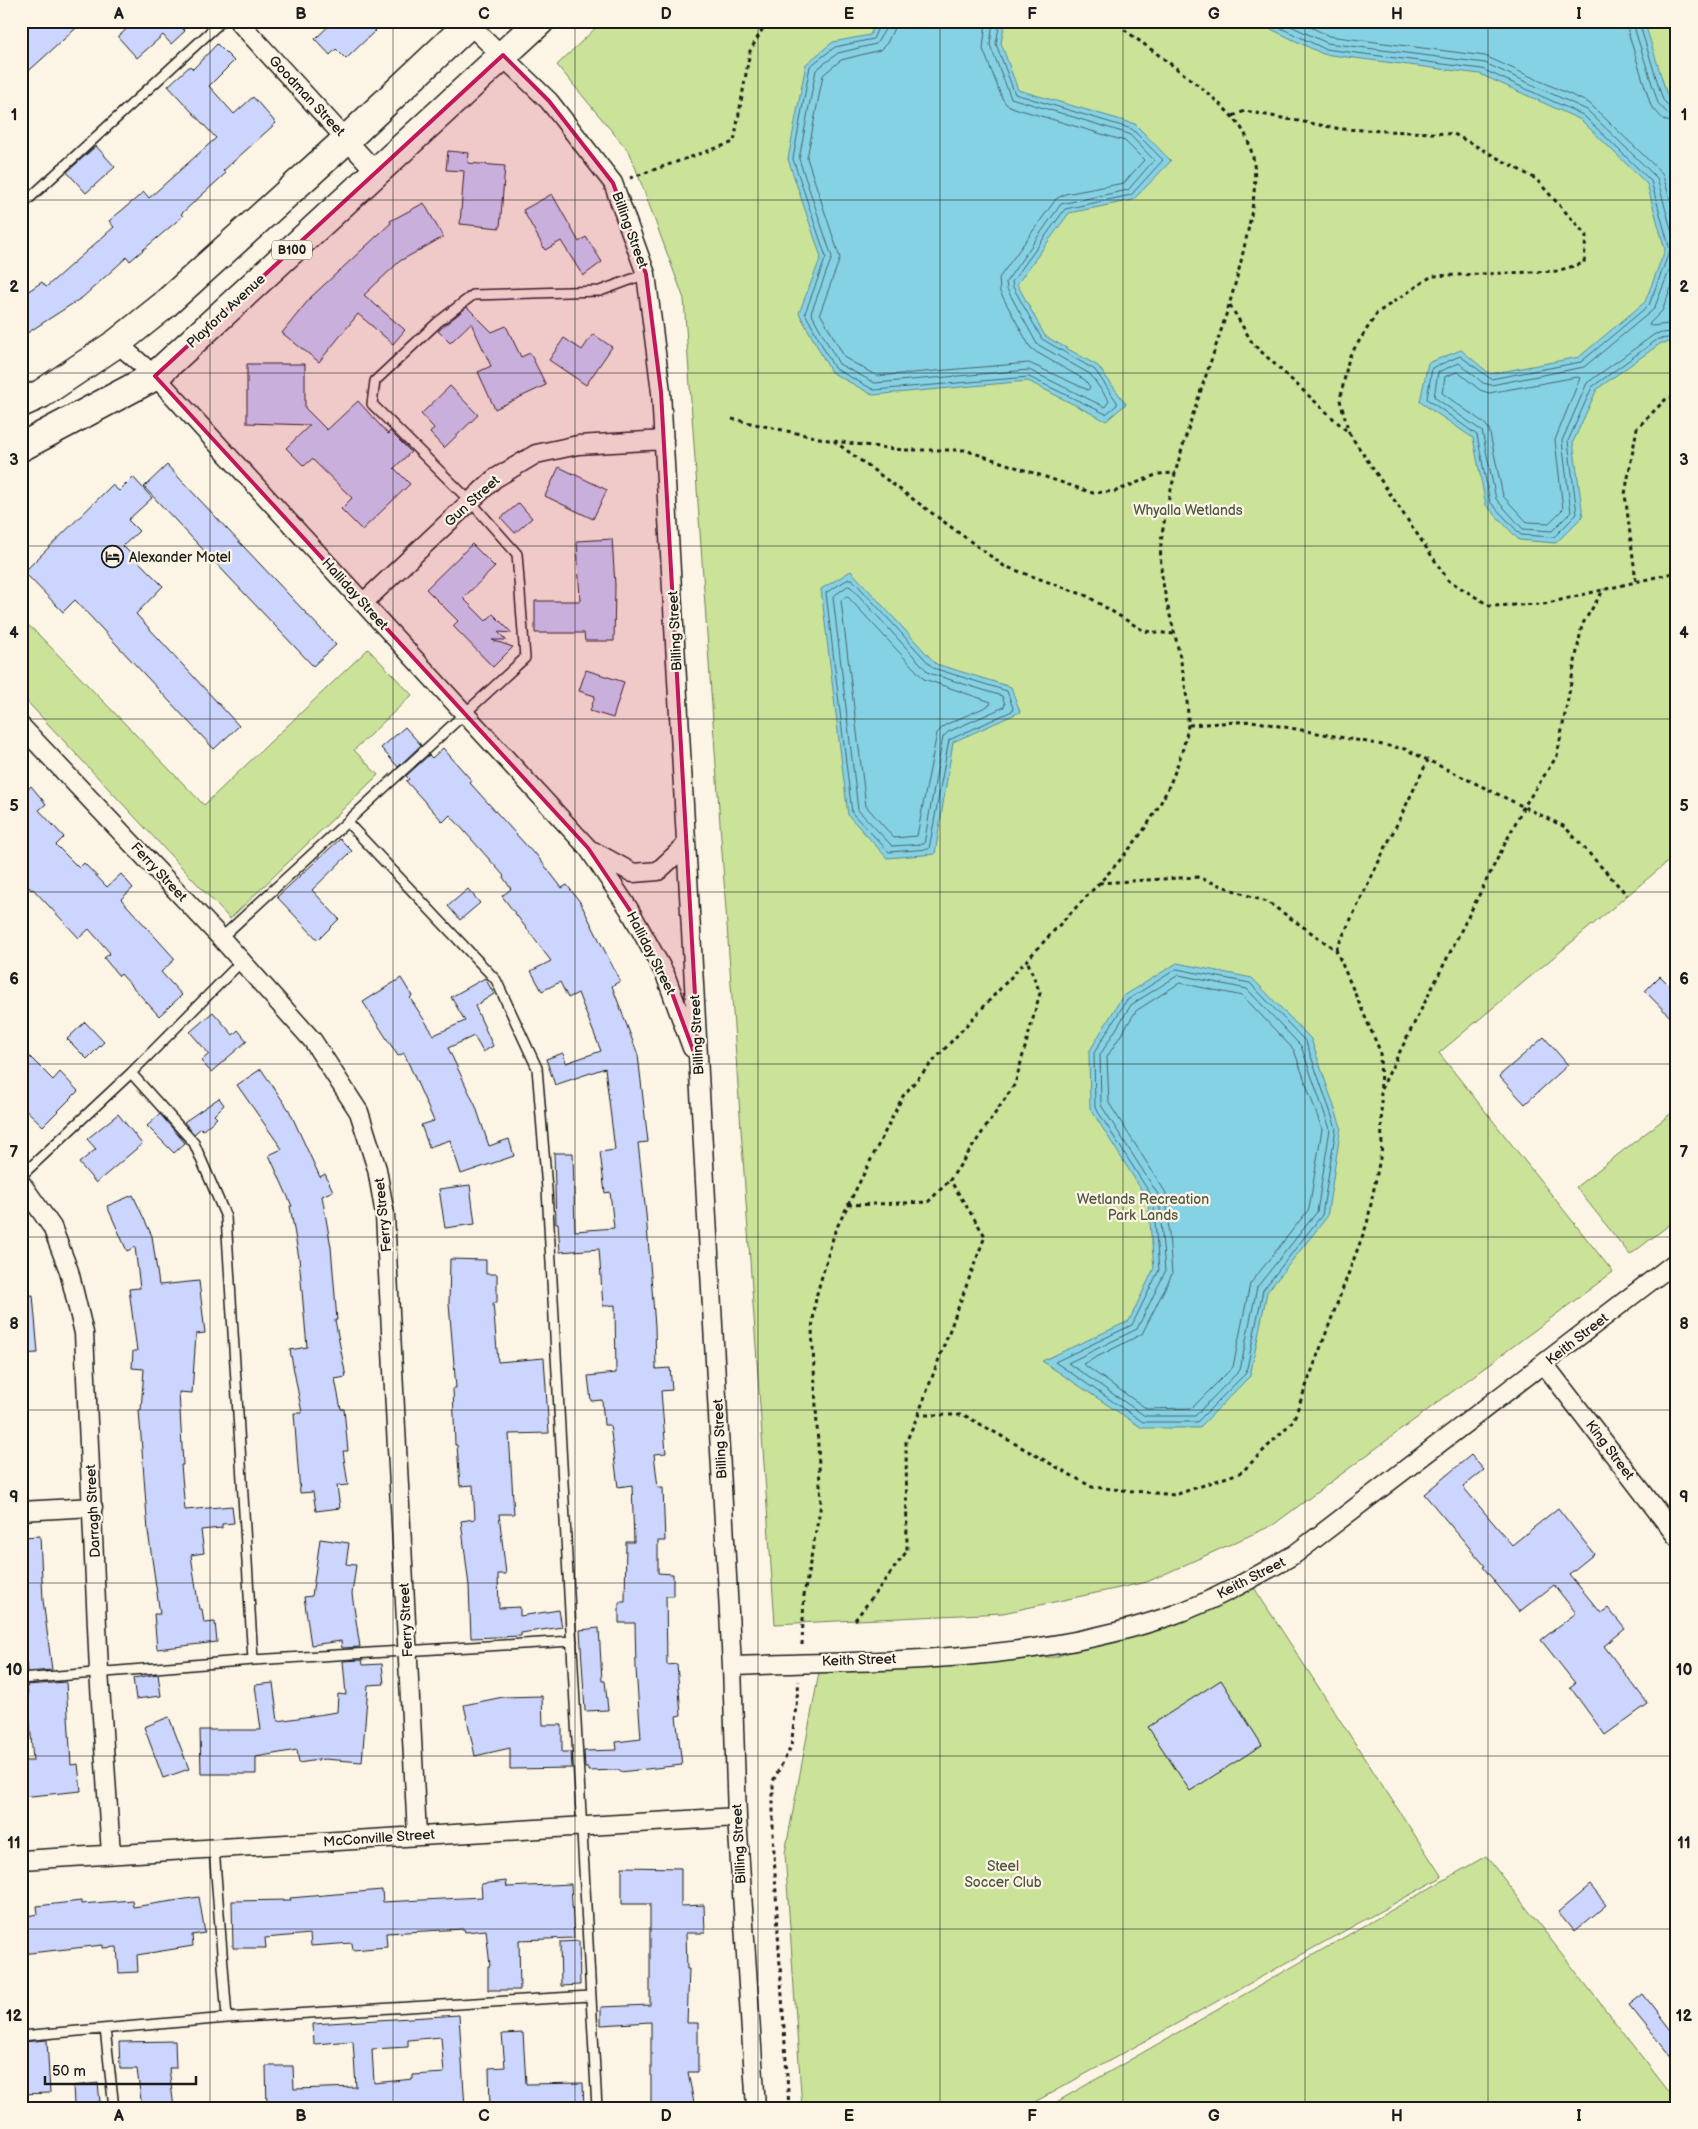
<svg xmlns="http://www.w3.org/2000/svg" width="1698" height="2129" viewBox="0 0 1698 2129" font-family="'Balsamiq Sans',sans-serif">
	<rect width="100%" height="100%" fill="#fcf5e5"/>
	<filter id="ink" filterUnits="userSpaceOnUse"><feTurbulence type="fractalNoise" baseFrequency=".02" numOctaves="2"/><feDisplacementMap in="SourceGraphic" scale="10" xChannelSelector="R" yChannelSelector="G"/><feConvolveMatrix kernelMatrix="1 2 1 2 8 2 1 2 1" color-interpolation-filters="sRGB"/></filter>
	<g filter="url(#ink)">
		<path fill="#cae399" stroke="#73805a" d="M603,21H1677V854L1439,1053L1613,1272L1273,1525L1147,1582L1003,1613L775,1624L684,299L630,153L557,65Z
			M21,619L36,632L204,805L368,649L412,695L354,750L378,775L230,919L21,695Z
			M1677,1109V1219L1630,1255L1576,1187Z
			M1249,1580L1442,1877L1024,2108H802L785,1853L821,1662L1056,1657Z
			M1486,1856L1677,2102V2108H1046Z"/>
		<path fill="#86d2e5" stroke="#5c8995" d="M876,21H1005L1001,43L1018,90L1135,124L1171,161L1133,200L1069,213L1017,284L1045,336L1098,366L1126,404L1106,421L1028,381L873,395L831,372L799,313L821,257L788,159L806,64L833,42L870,35Z
			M1254,21H1647L1646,27L1668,98L1677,107V342L1661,343L1597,389L1573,442L1583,516L1556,543L1519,540L1486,505L1473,438L1420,402L1428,363L1461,350L1490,374L1579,357L1645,302L1665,250L1647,184L1581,120L1480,74L1323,54Z
			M851,571L936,664L1011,687L1020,712L953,742L935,854L887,858L848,815L821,589Z
			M1177,963L1252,978L1311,1039L1341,1127L1327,1217L1267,1292L1250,1376L1199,1428H1142L1042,1361L1129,1321L1154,1268L1148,1200L1090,1108L1089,1052L1122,997Z"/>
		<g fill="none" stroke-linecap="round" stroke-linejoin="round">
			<path stroke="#46656c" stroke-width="1" d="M881,21L873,39L835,47L810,66L793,159L826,257L805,313L834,368L874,390L1029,377L1106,414L1117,405V402L1095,370L1042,339L1013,287L1012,282L1065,209L1131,195L1163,160L1132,129L1015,94L996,44L1000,21
				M887,21L886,28L876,44L838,53L816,70L799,159L832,257L811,313L839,364L875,383L1029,370L1105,407L1109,401L1090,374L1037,344L1007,289L1006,282L1061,204L1128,190L1154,160L1129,134L1011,98L990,45L993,21
				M894,21V28L887,43L880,50L841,60L823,75L807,158L840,258L820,313L845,358L877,376L1029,363L1088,390L1090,387L1085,380L1036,352L1030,347L1000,292L999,278L1056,199L1065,194L1124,183L1144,160L1125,141L1014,108L1006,104L1002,98L983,49L986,21
				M1266,21L1325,49L1482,69L1583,115L1651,181L1670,250L1649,305L1581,362L1491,379L1460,356L1432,368L1427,399L1477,435L1490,502L1521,535L1554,537L1577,514L1568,441L1592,387L1658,339L1677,337
				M1280,21L1327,43L1485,63L1587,110L1657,178L1677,251L1654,309L1584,367L1491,385L1483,383L1459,363L1438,372L1434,397L1482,431L1496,499L1523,529L1552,531L1571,512L1562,441L1587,383L1655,334L1677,331
				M1298,21L1329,36L1485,56L1589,103L1662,173L1677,221
				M1628,21V32L1651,106L1664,120L1677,124
				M1636,21L1635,30L1658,103L1668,114L1677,116
				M1642,21L1641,29L1663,100L1672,109L1677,110
				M1677,273L1662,311L1649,324L1652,326L1677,323
				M1458,372L1480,390L1489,393L1577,377L1580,378L1555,440L1563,509L1549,523L1527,522L1503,496L1489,429L1484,423L1442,393L1445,377Z
				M849,579H852L933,668L1007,691L1013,708L1012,711L949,740L929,849L889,852L852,813L826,593Z
				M848,586L851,587L929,673L1002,696L1005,704L1004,707L948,732L943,737L924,844L892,846L858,810L833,597Z
				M847,596L924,679L991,702L990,705L945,725L937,733L917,836L894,838L866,806L841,601Z
				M1177,969L1250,983L1306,1042L1336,1128L1322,1215L1263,1290L1246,1373L1197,1422H1143L1055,1362L1132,1325L1159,1270L1153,1198L1095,1107L1094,1053L1126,1001Z
				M1179,975L1247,989L1301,1046L1330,1129L1317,1212L1257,1287L1240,1370L1195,1416H1145L1068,1363L1137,1329L1165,1272L1159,1196L1101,1105L1100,1055L1131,1005Z
				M1180,983L1243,996L1294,1050L1322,1129L1309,1209L1250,1284L1233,1367L1192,1408L1147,1409L1083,1364L1142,1334L1172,1274L1166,1193L1109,1103L1107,1057L1136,1011Z"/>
		</g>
		<path fill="#cbd5fd" stroke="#1c1c1c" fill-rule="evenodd" d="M34,21H84L21,78V33Z
			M135,21H179L177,22L185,31L171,44L163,35L137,58L118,37Z
			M334,21H368L376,30L346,59L336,49L330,55L315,39Z
			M217,44L234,61L209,86L234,114L253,97L276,123L223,171L226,173L181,214L183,216L130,261L127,257L83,297L21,337V296L42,282L46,287L114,227L109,221L144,192L149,198L216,138L168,86L190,66L193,69Z
			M96,146L115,167L86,193L67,172Z
			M448,151L469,153L468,163L505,166L500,228L460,224L464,171L446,170Z
			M552,194L579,242L586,237L602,262L583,276L561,241L545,250L523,210Z
			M424,203L443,237L400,261L364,295L405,330L393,344L358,314L319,362L282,333L311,297L391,223L390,221Z
			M467,307L492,332L506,326L521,357L530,353L546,385L495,409L478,372L491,366L471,323L450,343L438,331Z
			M593,334L612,347L586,385L549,360L564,338L582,350Z
			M247,364H305V408L327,430L358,401L388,434L390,431L411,452L394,468L410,484L362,530L341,509L352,498L312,459L304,466L286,448L310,425L247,423Z
			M450,386L478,415L444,448L430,433L434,428L421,414Z
			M167,465L336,645L313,666L144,487Z
			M559,467L607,490L593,519L545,496Z
			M133,477L152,498L128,520L139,531L123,546L163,586L136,614L239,726L214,749L75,600L63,612L24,572L112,485L119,491Z
			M519,503L532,518L515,533L501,518Z
			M612,539L615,585L614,641H585L584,633H535V601H580L577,541Z
			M472,544L495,567L463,598L486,621L493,614L512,633L498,632L506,640H492L513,647L493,667L453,626L458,621L426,589Z
			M586,670L624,682L613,718L590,711L595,696L579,691Z
			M405,727L421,745L398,767L381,748Z
			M443,748L472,781L470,783L534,854L535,853L562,888L567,885L580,902L620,981L612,986L638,1055L648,1142L638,1143L646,1214L655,1326L656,1369L670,1368L672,1390L661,1391L666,1453L654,1454L658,1488H663L665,1541H658V1573L673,1574V1596H666L667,1665L677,1664L681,1715L676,1716L682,1765L620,1772L619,1770L588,1771V1768H585L584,1751L617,1750L616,1742L641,1739L636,1669L635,1623H619V1602H625L626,1542H634L632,1485L618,1487L610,1425H604L602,1400L591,1401L588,1376L616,1373L615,1305L603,1306L599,1249L560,1252L558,1223H556L554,1153H573L575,1231L614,1228L610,1192L605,1193L600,1152L615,1150L605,1068L555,1085L546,1059L563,1053L566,1063L601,1051L578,993L568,998L560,982L542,991L531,971L551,961L502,896L511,889L503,877L504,876L450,815L443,822L406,781L409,779L406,776L429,755L432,758Z
			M31,786L46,804L39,810L64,837L56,845L79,868L84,863L107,887L121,874L133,888L121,899L175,959L161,972L182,995L159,1016L121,974L119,976L104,958L110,953L89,929L79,938L33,889L31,890L29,887L21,895V792L23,794Z
			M340,839L352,851L312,890L339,919L318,940L277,897Z
			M468,889L480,903L460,920L448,906Z
			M1660,976L1677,993V1024L1645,991Z
			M401,978L412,996L410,998L434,1035L465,1021L451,997L485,978L494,994L475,1006L493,1046L483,1052L474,1036L448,1048L476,1107L489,1146L509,1139L514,1156L461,1174L450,1140L429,1147L421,1125L434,1121L404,1053L398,1056L363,1002Z
			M213,1012L233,1035L238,1030L247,1041L211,1072L201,1061L209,1054L190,1032Z
			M85,1022L104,1042L87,1059L67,1039Z
			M1544,1037L1568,1065L1525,1104L1499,1076Z
			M21,1048L53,1080L60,1072L78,1091L43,1126L21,1105Z
			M261,1069L289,1110L320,1177L325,1174L333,1191L322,1196L331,1247L337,1320H335L346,1377L335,1379L341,1409H344L348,1451H343L348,1485L337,1486L340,1508L316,1511L313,1492L300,1493L294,1413H302L290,1350L307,1347L299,1258L290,1206H292L269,1155L282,1149L237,1085Z
			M219,1098L224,1105L214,1115L217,1118L203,1130L201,1128L194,1134L184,1122Z
			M118,1114L142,1144L96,1183L79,1163L96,1149L87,1139Z
			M160,1114L185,1143L174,1153L147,1126Z
			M470,1185L475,1224L445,1228L439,1189Z
			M133,1195L152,1236L159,1285L199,1281L205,1333L196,1334L192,1393L179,1392L183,1465H181L185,1510L232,1506L234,1523L222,1524V1528L201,1530L204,1553L191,1555L199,1609H202L204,1623L215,1622L217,1642L157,1649L154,1614H160L148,1531L139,1410H141L144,1369L132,1368L133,1351H137L129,1289L140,1288L135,1247L127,1251L107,1206Z
			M450,1259L486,1260V1274H497V1303H493L498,1362L544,1358L549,1433L509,1434L514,1514H499L506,1574H498L499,1608L520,1607V1616L559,1610L562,1627L521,1633V1636L471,1638L469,1586L461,1521L475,1519L473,1485L460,1486L457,1445H455L453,1388H456L449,1304Z
			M33,1295L38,1353L21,1354V1296Z
			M1471,1455L1484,1470L1463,1487L1512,1545L1558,1508L1594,1554L1569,1574L1601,1613L1608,1608L1625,1629L1604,1646L1648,1704L1605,1735L1570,1687L1575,1683L1541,1640L1576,1613L1554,1585L1519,1612L1483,1567L1485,1566L1424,1494Z
			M40,1536L43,1600L52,1670L27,1672L26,1662H21V1537Z
			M320,1539L349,1543L346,1564L356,1565L352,1594L360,1647L342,1648L341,1641L311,1645L304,1597L312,1596Z
			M599,1628L602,1681H605L608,1710L585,1711L580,1630Z
			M362,1660L363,1665L382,1664L384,1684L368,1685L362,1762L324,1759L299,1763L297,1750L256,1757V1774H201L200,1730H261L255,1685L273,1683L278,1721L337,1712L338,1694L346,1695L343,1661Z
			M158,1674L161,1696L136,1699L133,1678Z
			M1221,1680L1262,1745L1190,1791L1148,1727Z
			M66,1682L71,1765L78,1764L81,1791L21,1797V1761H33L27,1685Z
			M542,1696L543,1725H562V1752H571L572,1768L510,1769V1748L475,1756L464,1705L503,1697Z
			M169,1717L189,1769L163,1778L144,1727Z
			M622,1867L681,1868V1906L704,1905L705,1933H686L687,1969H689L687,2023H698V2072H688L695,2108H651V2022L601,2025V2007L650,2005V1904H622Z
			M506,1881L507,1887L571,1884L574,1938L519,1940L520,1990H488V1966H490L486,1930L465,1932L464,1929L386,1933L387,1947L353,1950L352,1943L311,1946L310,1934L265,1938L266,1948H233L232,1901L291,1900L290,1898L382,1890L383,1902L482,1897L481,1884Z
			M1590,1885L1606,1905L1574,1932L1558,1912Z
			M199,1897L205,1933L192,1935L193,1946L137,1955L138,1972L119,1973L117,1947L103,1948V1945L21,1954V1917L38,1914L37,1906L81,1901V1904L132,1900L133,1907Z
			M579,1941L580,1985L561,1986L560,1942Z
			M1643,1994L1677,2038V2064L1629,2005Z
			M459,2015L465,2108H267L266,2066H293L294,2089L356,2087L353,2041L314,2044L313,2024ZM441,2037L444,2073L413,2075V2079L374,2083L372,2049L408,2047V2040Z
			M523,2033L526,2084L583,2083L584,2108H490L489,2068L505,2067L502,2034Z
			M47,2040L50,2093L21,2094V2042Z
			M175,2041L176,2068H169L174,2108H142L137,2069H120L119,2042Z
			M98,2083L100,2102L74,2104L73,2086Z"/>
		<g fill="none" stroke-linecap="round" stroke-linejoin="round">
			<defs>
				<path id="lane" d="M21,206L222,21
					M347,822L496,980L537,1068L547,1189L597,2108
					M221,938L525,658L517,554L470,501L372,404L375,381L438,322L473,295L600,291L646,274
					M131,1073L194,1143L226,1217L253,1660
					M21,1176L131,1073L242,961
					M21,1209L32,1198
					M21,1679L253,1660L572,1641
					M214,1848L227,2018
					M105,2029L114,2108
					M21,2036L227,2018L590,1996"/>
				<path id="street" d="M238,21L376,172
					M469,24L549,101L613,183L646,274L661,392L732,1666L737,1817L756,2108
					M117,343L155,376L588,848L629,909L665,974L692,1048
					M363,603L494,479L536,454L578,445L664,440
					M21,726L221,938L313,1041L359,1112L377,1169L385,1215L417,1835
					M593,851L633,873L658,871L686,845
					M21,1183L52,1227L69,1271L84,1333L99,1671L111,1854
					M1544,1364L1677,1537
					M21,1511L93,1507
					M732,1666C877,1660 1032,1664 1170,1616C1214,1601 1255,1577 1295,1554L1677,1261
					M21,1860L737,1817"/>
				<path id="highway" d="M21,403L41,394L117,343L162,307L347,139L472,21
					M21,447L155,376L540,21"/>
			</defs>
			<use href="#lane" stroke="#1c1c1c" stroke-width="12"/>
			<use href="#street" stroke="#1c1c1c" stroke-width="21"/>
			<use href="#highway" stroke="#1c1c1c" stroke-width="31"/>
			<path stroke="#1c1c1c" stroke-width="3" stroke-dasharray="4 4" stroke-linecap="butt" d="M1233,116L1245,111L1341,129L1454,134L1536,179L1586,235L1584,263L1557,271L1432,276L1377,313L1349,357L1340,400L1349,433
				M630,178L734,142L750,51L767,21
				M1230,305L1253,344L1349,433L1448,580L1490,606L1544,604L1677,572
				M732,419L833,441L903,450H965L1093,493L1116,491L1158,474L1176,473
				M834,441L1004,566L1087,596L1144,631L1174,634
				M1636,581L1625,494L1637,428L1667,398H1677
				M1189,725L1252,721L1405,749L1565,827L1627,895
				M1336,950L1428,760
				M1381,1089L1523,808L1557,756L1582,625L1604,589
				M848,1205L928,1202L950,1180
				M918,1415L985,1236L950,1180L1015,1084L1040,993L1027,960
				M855,1620L907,1551L906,1442L918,1415H964L1092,1487L1175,1495L1242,1472L1293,1421L1367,1224L1382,1148L1380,1051L1336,950L1269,903L1197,877L1098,883
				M802,1645L804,1595L821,1504L812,1329L816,1297L835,1231L903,1096L919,1077C967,1024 1016,972 1064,920C1098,884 1137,847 1161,802C1171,785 1188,741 1188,722C1188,692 1181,660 1174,631C1166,600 1157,568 1162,535C1177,436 1223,345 1244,248C1251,218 1258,187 1253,157C1251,150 1248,140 1245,134C1227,101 1157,55 1125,30L1116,21
				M789,2108L778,1933L773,1833V1781L791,1747L799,1681"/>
			<use href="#lane" stroke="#fcf5e5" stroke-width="9"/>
			<use href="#street" stroke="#fcf5e5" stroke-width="18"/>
			<use href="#highway" stroke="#fcf5e5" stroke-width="28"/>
		</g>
	</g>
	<path fill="#c2185b" fill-opacity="0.2" stroke="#c2185b" stroke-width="4" stroke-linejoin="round" d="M503,55L549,101L613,183L646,274L661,392L699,1066L665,974L629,909L588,848L155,376Z"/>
	<path fill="none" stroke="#1c1c1c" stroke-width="1" stroke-opacity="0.55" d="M210,21V2108M393,21V2108M575,21V2108M758,21V2108M940,21V2108M1123,21V2108M1305,21V2108M1488,21V2108M21,200H1677M21,373H1677M21,546H1677M21,719H1677M21,892H1677M21,1064H1677M21,1237H1677M21,1410H1677M21,1583H1677M21,1756H1677M21,1929H1677"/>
	<defs>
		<symbol id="hotel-ring" viewBox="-11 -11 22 22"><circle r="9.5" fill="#fcf5e5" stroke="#1c1c1c" stroke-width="1.5"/><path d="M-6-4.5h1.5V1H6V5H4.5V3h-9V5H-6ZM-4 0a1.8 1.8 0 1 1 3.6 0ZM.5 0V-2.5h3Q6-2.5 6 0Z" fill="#1c1c1c"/></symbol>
	</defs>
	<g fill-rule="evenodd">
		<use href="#hotel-ring" x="100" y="544" width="25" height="25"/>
	</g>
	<g text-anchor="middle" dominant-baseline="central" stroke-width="4.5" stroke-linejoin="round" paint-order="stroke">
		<rect fill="#fcf5e5" stroke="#5f5d58" stroke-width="1" x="272" y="240.5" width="40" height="19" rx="4"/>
		<g font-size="12" font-weight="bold" fill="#1c1c1c">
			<text x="292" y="250">B100</text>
		</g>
		<g font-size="14" fill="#1c1c1c" stroke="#fcf5e5">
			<text transform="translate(307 96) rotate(47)">Goodman Street</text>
			<text transform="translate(630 230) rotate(70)">Billing Street</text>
			<text transform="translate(226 311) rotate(-43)">Playford Avenue</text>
			<text transform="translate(472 501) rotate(-42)">Gun Street</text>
			<text transform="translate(355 594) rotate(48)">Halliday Street</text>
			<text transform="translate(675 631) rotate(-93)">Billing Street</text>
			<text transform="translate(159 872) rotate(47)">Ferry Street</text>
			<text transform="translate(651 953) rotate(63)">Halliday Street</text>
			<text transform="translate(697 1035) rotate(-93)">Billing Street</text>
			<text transform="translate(383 1215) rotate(-96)">Ferry Street</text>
			<text transform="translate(1577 1339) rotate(-38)">Keith Street</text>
			<text transform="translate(720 1439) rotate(-93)">Billing Street</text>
			<text transform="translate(1610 1450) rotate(53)">King Street</text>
			<text transform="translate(93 1511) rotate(-93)">Darragh Street</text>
			<text transform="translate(1251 1578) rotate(-27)">Keith Street</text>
			<text transform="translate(406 1620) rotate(-93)">Ferry Street</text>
			<text transform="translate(859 1660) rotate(-2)">Keith Street</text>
			<text transform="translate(379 1838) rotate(-4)">McConville Street</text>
			<text transform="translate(739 1844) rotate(-93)">Billing Street</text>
		</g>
		<g font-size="14" fill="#505842" stroke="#fcf5e5">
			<text x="1188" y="510">Whyalla Wetlands</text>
			<text x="1143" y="1199">Wetlands Recreation<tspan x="1143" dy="16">Park Lands</tspan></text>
			<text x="1003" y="1866">Steel<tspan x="1003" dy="16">Soccer Club</tspan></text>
		</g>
		<g font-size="14" fill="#1c1c1c" stroke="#fcf5e5" text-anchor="start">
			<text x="129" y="557">Alexander Motel</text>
		</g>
	</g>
	<rect width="1698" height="2129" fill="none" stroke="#fcf5e5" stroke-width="55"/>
	<path d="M45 2076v8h151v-8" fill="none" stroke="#1c1c1c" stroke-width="2.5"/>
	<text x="52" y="2076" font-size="15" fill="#1c1c1c" stroke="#fcf5e5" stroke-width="4" paint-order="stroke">50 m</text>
	<rect x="28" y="28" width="1642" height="2074" fill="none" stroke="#1c1c1c" stroke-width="2"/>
	<g font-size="16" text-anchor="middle" font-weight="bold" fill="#1c1c1c">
		<text x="119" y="19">A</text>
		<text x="301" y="19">B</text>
		<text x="484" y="19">C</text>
		<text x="666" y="19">D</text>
		<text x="849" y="19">E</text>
		<text x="1032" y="19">F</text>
		<text x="1214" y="19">G</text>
		<text x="1397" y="19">H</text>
		<text x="1579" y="19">I</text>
		<text x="14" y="120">1</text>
		<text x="1684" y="120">1</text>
		<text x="14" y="292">2</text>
		<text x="1684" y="292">2</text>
		<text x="14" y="465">3</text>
		<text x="1684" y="465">3</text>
		<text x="14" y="638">4</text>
		<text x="1684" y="638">4</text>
		<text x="14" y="811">5</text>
		<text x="1684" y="811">5</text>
		<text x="14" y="984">6</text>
		<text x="1684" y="984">6</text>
		<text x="14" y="1157">7</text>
		<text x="1684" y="1157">7</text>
		<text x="14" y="1329">8</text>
		<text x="1684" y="1329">8</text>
		<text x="14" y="1502">9</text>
		<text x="1684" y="1502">9</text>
		<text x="14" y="1675">10</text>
		<text x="1684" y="1675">10</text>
		<text x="14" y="1848">11</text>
		<text x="1684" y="1848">11</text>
		<text x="14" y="2021">12</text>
		<text x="1684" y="2021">12</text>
		<text x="119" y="2121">A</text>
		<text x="301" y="2121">B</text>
		<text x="484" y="2121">C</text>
		<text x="666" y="2121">D</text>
		<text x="849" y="2121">E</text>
		<text x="1032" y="2121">F</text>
		<text x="1214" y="2121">G</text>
		<text x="1397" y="2121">H</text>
		<text x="1579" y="2121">I</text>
	</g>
</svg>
